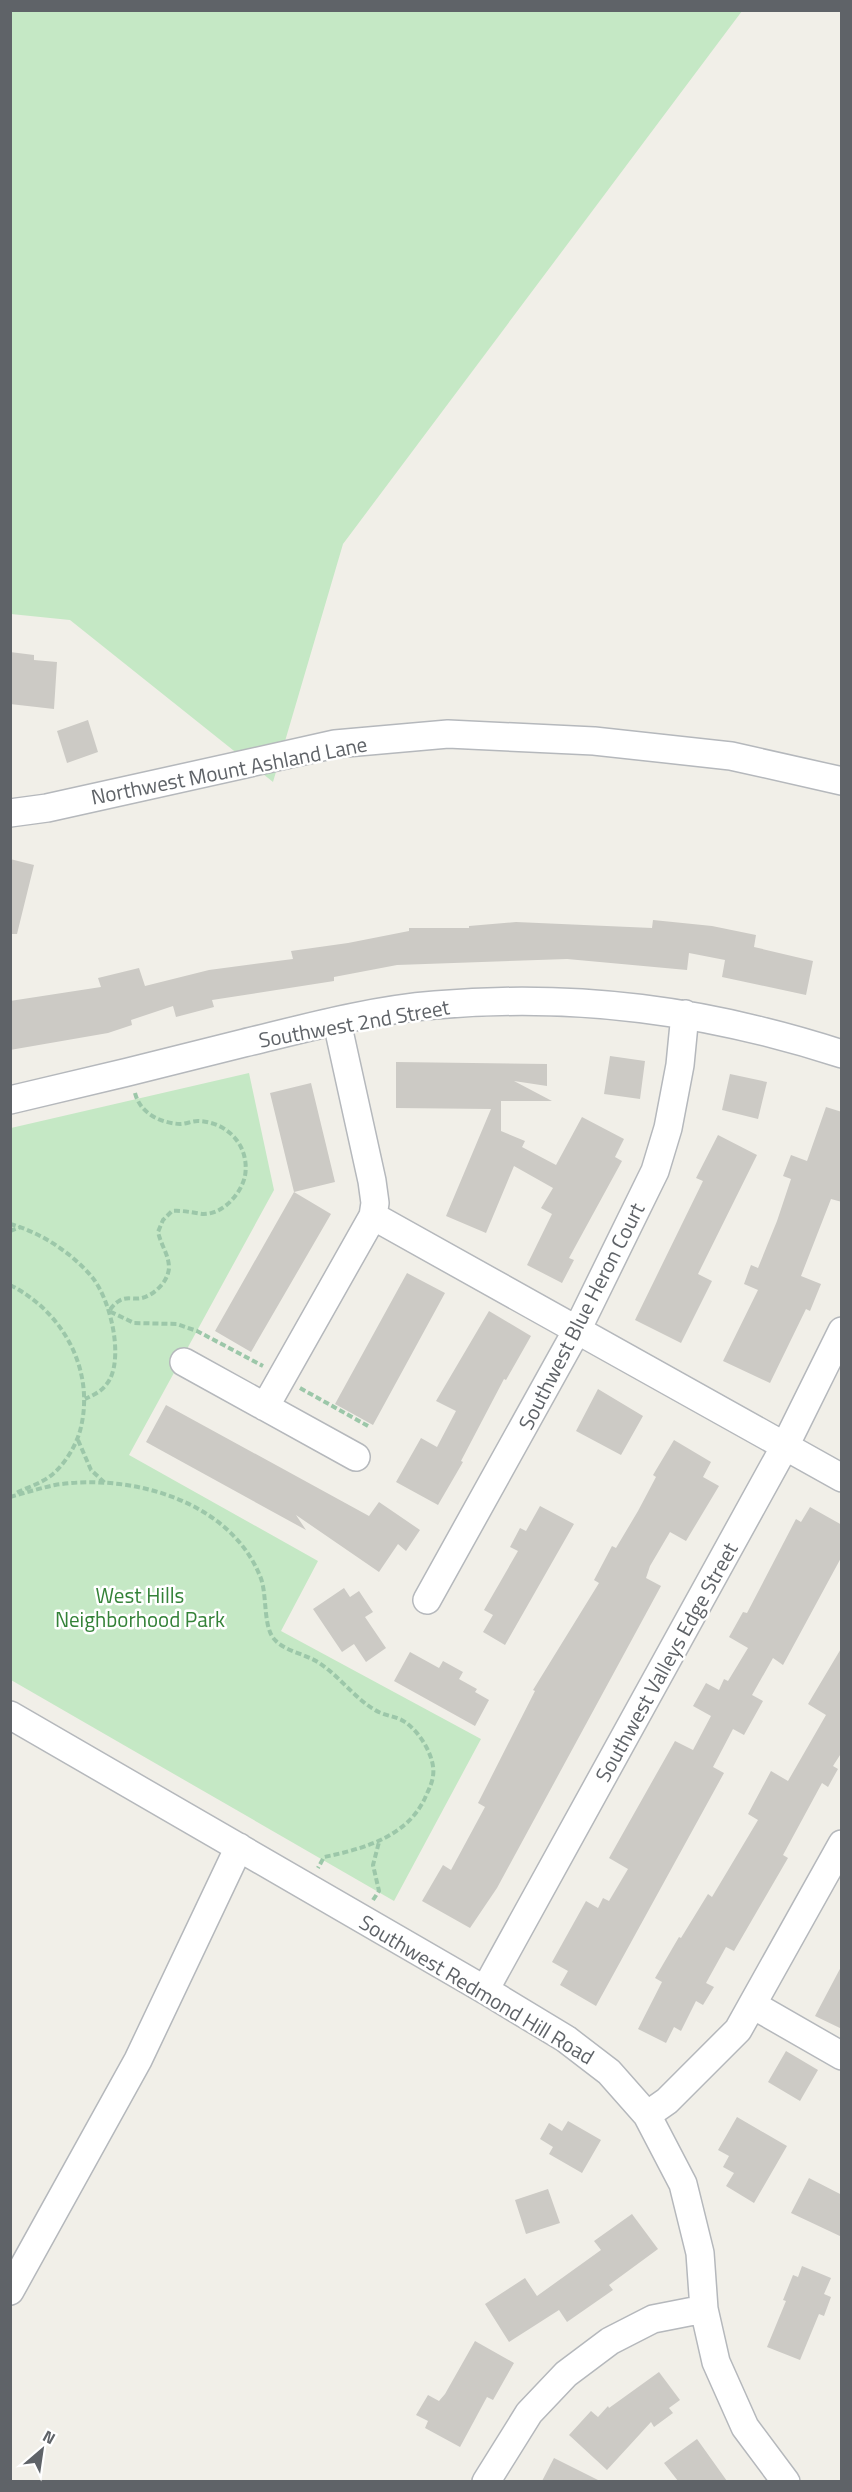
<svg xmlns="http://www.w3.org/2000/svg" width="852" height="2492" viewBox="0 0 852 2492" font-family="'Titillium Web',sans-serif">
	<rect width="100%" height="100%" fill="#f1efe8"/>
	<path fill="#c5e8c5" d="M11,11H742L343,544L273,782L70,620L11,614Z
		M249,1073L274,1190L129,1455L318,1561L281,1631L481,1739L394,1901L11,1680V1128Z"/>
	<path fill="#cccac5" d="M10,652L34,655V660L57,662L54,709L10,704Z
		M88,720L98,752L67,763L57,731Z
		M10,859L34,865L17,934H10Z
		M653,920L712,926L756,935L754,947L813,961L806,995L722,977L725,960L689,953L687,970L567,959L397,965L334,977V981L212,1000L214,1007L176,1017L173,1006L131,1020L132,1025L108,1033L10,1050V1001L101,987L98,978L139,968L145,986L209,970L293,959L291,951L348,943L409,931V928H469V926L516,922L652,928Z
		M610,1056L645,1061L640,1099L604,1094Z
		M396,1062L547,1064V1086L514,1081L552,1101H501V1131L525,1141L522,1147L556,1165L582,1117L624,1139L615,1157L622,1161L569,1258L574,1260L562,1283L527,1265L552,1214L541,1208L553,1188L514,1166L486,1233L446,1216L491,1109L396,1108Z
		M730,1074L767,1082L758,1119L722,1110Z
		M311,1083L335,1182L294,1192L270,1093Z
		M826,1107L842,1112V1202L831,1199L801,1276L821,1284L810,1311L806,1309L770,1383L723,1361L758,1290L744,1284L751,1265L758,1268L777,1221L791,1179L783,1176L791,1155L807,1161Z
		M718,1135L757,1155L698,1274L712,1281L681,1343L635,1320L703,1181L696,1178Z
		M294,1192L331,1214L251,1352L215,1331Z
		M407,1273L445,1293L373,1425L335,1404Z
		M489,1311L531,1336L506,1380L504,1379L461,1461L463,1462L438,1505L396,1482L421,1438L437,1447L456,1411L436,1401Z
		M598,1389L643,1416L621,1455L576,1431Z
		M166,1405L369,1516L379,1502L420,1530L406,1551L398,1544L379,1572L296,1515L306,1530L146,1442Z
		M674,1440L711,1462L703,1477L719,1486L686,1541L670,1532L650,1566L646,1578L661,1586L497,1888L470,1928L422,1901L443,1865L451,1870L485,1807L478,1803L535,1691L533,1690L599,1583L594,1580L612,1546L616,1548L638,1511L656,1477L653,1475Z
		M540,1506L574,1524L505,1645L483,1632L493,1615L484,1610L518,1551L510,1547L520,1528L526,1531Z
		M810,1507L842,1525V1556L783,1665L773,1658L752,1695L763,1701L744,1735L733,1729L713,1767L724,1773L596,2006L560,1985L568,1971L552,1962L586,1901L598,1908L603,1898L609,1901L628,1869L609,1858L675,1741L693,1750L711,1716L693,1706L706,1683L719,1690L724,1679L728,1681L748,1648L729,1637L743,1612L747,1613L796,1519L801,1522Z
		M344,1588L350,1597L359,1591L373,1612L365,1617L386,1648L366,1662L354,1644L342,1652L313,1609Z
		M842,1647V1752L833,1766L838,1769L828,1787L822,1783L783,1855L788,1858L734,1951L726,1947L706,1983L714,1987L703,2005L696,2001L681,2031L674,2027L666,2043L638,2029L662,1982L655,1978L679,1937L681,1938L708,1894L712,1897L758,1820L748,1814L771,1771L788,1781L826,1715L808,1704Z
		M410,1652L439,1668L443,1661L463,1672L459,1679L477,1689L475,1692L489,1700L475,1726L394,1681Z
		M842,1965V2029L815,2016Z
		M786,2051L818,2070L800,2101L768,2082Z
		M737,2117L787,2146L754,2203L726,2186L734,2173L723,2167L729,2156L718,2150Z
		M568,2121L601,2140L582,2173L549,2154L553,2147L540,2139L549,2123L562,2131Z
		M809,2178L842,2195V2237L791,2213Z
		M548,2189L560,2223L526,2234L515,2200Z
		M632,2214L658,2249L609,2285L613,2290L567,2322L559,2310L509,2342L485,2304L525,2278L537,2296L601,2250L594,2241Z
		M802,2266L831,2278L824,2294L831,2297L824,2316L819,2314L800,2360L767,2347L786,2301L783,2300L793,2275L798,2277Z
		M475,2341L514,2363L493,2400L487,2397L460,2447L425,2428L428,2421L416,2415L428,2395L439,2401L445,2394Z
		M659,2372L680,2400L669,2408L673,2413L654,2427L651,2422L607,2470L569,2435L591,2411L598,2417L608,2406L609,2408Z
		M697,2439L727,2481H678L664,2463Z
		M554,2458L600,2481H542Z"/>
	<g fill="none" stroke-linecap="round" stroke-linejoin="round">
		<defs>
			<path id="minor" d="M10,813L47,808L335,744L448,734L594,741L731,756L842,781
				M10,1100C88,1082 166,1063 244,1043C306,1028 371,1010 435,1005C577,993 706,1010 842,1054
				M373,1216L842,1478
				M184,1362L356,1457
				M265,1407L373,1216L375,1203L372,1181L337,1022
				M427,1600L577,1330L655,1171L668,1128L680,1065L685,1014
				M10,1715L485,1990L566,2039L609,2072L647,2115L683,2184L700,2253L704,2309L716,2362L745,2427L786,2482
				M485,1990L785,1446L842,1331
				M753,2005L842,2056
				M647,2115L667,2101L738,2030L842,1844
				M10,2291L138,2060L239,1847
				M486,2482L529,2413L566,2374L610,2341L653,2319L704,2309"/>
		</defs>
		<use href="#minor" stroke="#b5b8bc" stroke-width="30"/>
		<path stroke="#9cc7a9" stroke-width="4" stroke-dasharray="6 3" stroke-linecap="butt" d="M135,1093C140,1113 160,1123 180,1124C186,1124 192,1121 198,1121C228,1122 250,1146 245,1176C241,1194 223,1214 204,1214C193,1213 183,1210 172,1211L163,1220L158,1232C161,1245 169,1255 169,1268C168,1282 154,1295 142,1298C134,1300 126,1296 119,1301C115,1303 112,1307 109,1311L134,1323L177,1324L197,1331L263,1366
			M10,1224C40,1232 72,1253 92,1277C110,1299 123,1353 110,1379C104,1390 96,1394 85,1399
			M10,1231L21,1227
			M10,1285C64,1312 96,1372 80,1431C75,1448 63,1467 49,1477C39,1484 26,1488 16,1493
			M300,1388L368,1426
			M78,1440L91,1470L105,1483
			M10,1497C25,1493 40,1488 55,1485C130,1473 229,1500 260,1576C268,1594 262,1629 276,1641C286,1651 304,1654 316,1661C339,1675 353,1697 375,1710C384,1716 397,1716 405,1722C420,1732 436,1758 433,1776C432,1784 428,1791 425,1798C407,1837 363,1849 324,1857L318,1868
			M373,1900L379,1891L373,1865L379,1842"/>
		<use href="#minor" stroke="#fff" stroke-width="27"/>
	</g>
	<g text-anchor="middle" dominant-baseline="central" stroke-width="5" stroke-linejoin="round" paint-order="stroke">
		<g font-size="21" fill="#5f6368" stroke="#fff">
			<text transform="translate(229 770) rotate(-11)">Northwest Mount Ashland Lane</text>
			<text transform="translate(354 1023) rotate(-10)">Southwest 2nd Street</text>
			<text transform="translate(581 1316) rotate(-63)">Southwest Blue Heron Court</text>
			<text transform="translate(666 1662) rotate(-61)">Southwest Valleys Edge Street</text>
			<text transform="translate(477 1989) rotate(31)">Southwest Redmond Hill Road</text>
		</g>
		<g font-size="21" fill="#348238" stroke="#fff">
			<text x="140" y="1595">West Hills<tspan x="140" dy="24">Neighborhood Park</tspan></text>
		</g>
	</g>
	<rect width="852" height="2492" fill="none" stroke="#5f6368" stroke-width="24"/>
	<g transform="translate(42 2450) rotate(29)" stroke="#ffffff" stroke-width="4.5" paint-order="stroke">
	<path d="M0-4.5L10 22L0 15L-10 22Z" fill="#5f6368"/>
	<text y="-9" font-size="16" font-weight="bold" text-anchor="middle" fill="#5f6368">N</text>
	</g>
</svg>
